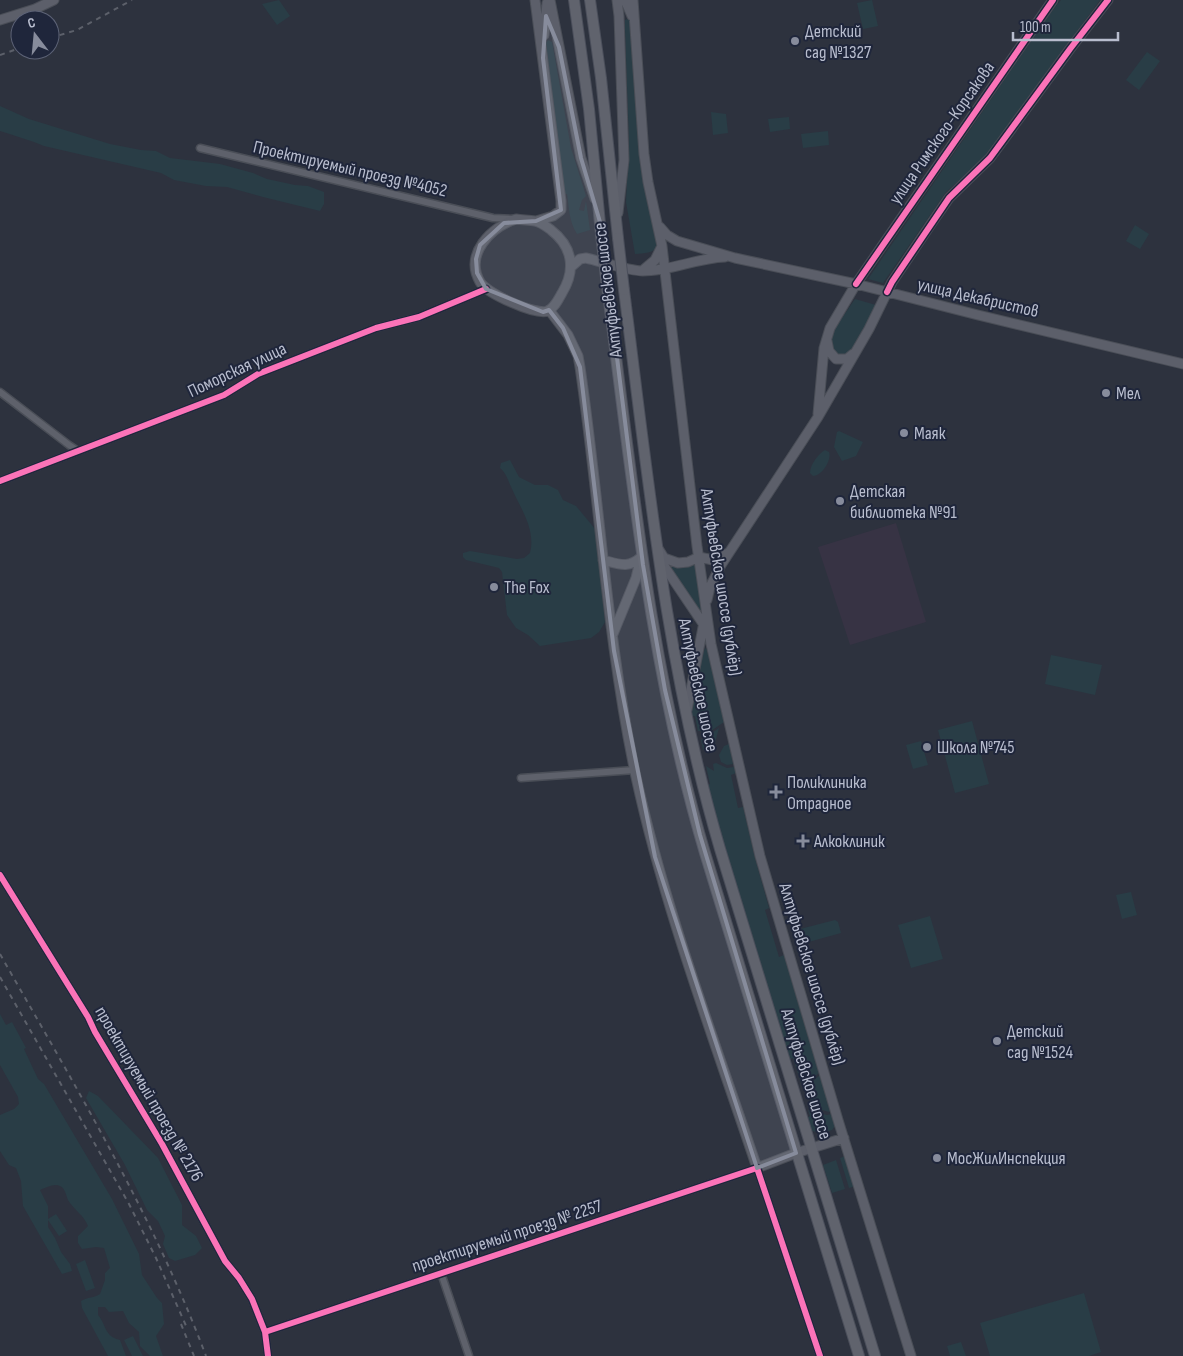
<svg xmlns="http://www.w3.org/2000/svg" width="1183" height="1356" viewBox="0 0 1183 1356" font-family="'Sofia Sans Condensed',sans-serif">
	<rect width="100%" height="100%" fill="#2d323e"/>
	<path fill="#373344" d="M896,523L926,622L850,645L818,547Z"/>
	<path fill="#293d46" d="M279,0L290,16L277,25L262,4Z
		M872,0L878,26L863,29L857,3Z
		M1061,0H1100L985,156L969,172L946,192L883,283L868,279L1048,16Z
		M627,19L630,20L633,28L638,137L642,167L658,245C654,254 644,253 635,254L626,202L629,142L625,30V20Z
		M548,40L552,42L571,148L586,196L582,200L579,210L584,211L586,201L590,230L577,234C569,222 569,207 567,194H564L546,43Z
		M1147,52L1160,61L1139,90L1126,80Z
		M0,106L29,119L110,144L141,150L156,151L170,158L220,164L253,173L267,179L295,185L308,186L324,192V204L320,211L263,197L227,187L206,186L174,180L161,173L44,146C30,140 15,136 0,131Z
		M711,112L726,114L728,133L713,135Z
		M789,117L790,129L770,132L768,119Z
		M828,131L829,145L803,148L801,134Z
		M1135,225L1149,234L1140,249L1126,241Z
		M855,299L876,305L852,353L848,356L835,355L830,341L833,331Z
		M839,431L863,442L856,456L842,461L834,447L837,432Z
		M825,450L829,452C832,460 822,476 813,476L810,473C810,465 818,454 825,450Z
		M510,460L519,477L535,485H548L558,490L563,500L576,506L596,530L605,622L599,632L591,638L540,646L528,635L516,628L507,615L502,572L499,568L466,560L463,557V553L470,551L517,559L524,558L530,553C536,530 521,509 512,489C508,481 507,474 500,468L501,463Z
		M695,564L703,611L700,613L667,565L681,568Z
		M705,648L707,650L724,722L702,737L701,731H698L695,716L691,717L690,711L699,667Z
		M1051,655L1102,665L1095,695L1045,684Z
		M972,721L989,784L955,793L938,730Z
		M719,728L714,747L703,750L701,740Z
		M921,741L928,765L913,769L906,745Z
		M729,744L733,764L727,765L721,762L719,755L724,746Z
		M716,763L727,768L734,767L736,773L731,775L738,808L743,807L755,858L769,908L765,910L779,957L784,955L819,1073L805,1084L801,1083L793,1058L788,1060L706,785L710,784L706,766L714,771L713,764Z
		M1131,892L1137,915L1122,919L1116,895Z
		M930,916L943,959L911,968L898,925Z
		M835,920L838,922L841,933L805,943L801,941L800,929Z
		M0,1014L6,1025L12,1022L26,1048L24,1049L38,1079L44,1084L112,1199L139,1254L142,1275L157,1298L162,1303L164,1324L156,1336L163,1356H150L140,1346L139,1332L129,1323L123,1311L109,1312L105,1307H98V1315C107,1326 104,1336 120,1340L126,1356H108L82,1308L81,1301C88,1297 94,1298 100,1294L105,1280V1273L110,1268L104,1248L96,1247L82,1249L78,1243V1236L88,1226C84,1215 74,1210 68,1200C66,1195 65,1188 60,1186C54,1183 45,1188 40,1190L48,1206V1219L56,1214L67,1231L59,1236L48,1220V1227L55,1238L61,1252L70,1264L72,1271L62,1274L23,1206L21,1181L16,1168L9,1165L0,1151V1115L14,1109L19,1104L18,1097L0,1065Z
		M820,1075L831,1111L829,1112L813,1107L807,1089V1086Z
		M89,1091L98,1096L158,1158L182,1205V1225L196,1236L202,1248L195,1255L175,1261L169,1258L163,1244L165,1236L158,1221L147,1210L125,1165L86,1098Z
		M808,1110L827,1115L832,1114L835,1126L832,1130L822,1133L812,1131L806,1118L810,1116Z
		M846,1156L856,1186L849,1188L840,1158Z
		M836,1160L845,1189L832,1193L823,1165Z
		M85,1260L95,1288L86,1291L76,1264Z
		M1084,1293L1101,1352L1089,1356H990L980,1323Z
		M133,1336L143,1356H132L124,1340Z
		M961,1342L966,1356H950L947,1346Z"/>
	<g fill="none" stroke-linecap="round" stroke-linejoin="round">
		<defs>
			<path id="street" d="M200,148L493,218L513,219
				M0,392L69,445L78,451
				M0,481L224,395L258,374L376,328L419,317L486,289
				M521,778L635,770
				M0,875L88,1017L95,1032L162,1144L225,1261L239,1278L252,1299L265,1332L268,1356
				M441,1273L469,1356
				M265,1332L757,1168L820,1356"/>
			<path id="secondary" d="M535,0L561,201V210L553,216L536,221
				M550,0L581,158L595,199
				M617,0L619,16L624,160L618,213
				M625,0L632,16
				M633,0L644,154L648,182L662,246L697,546L711,644L760,856L838,1120L911,1356
				M0,20L35,9L54,0
				M544,35L547,3
				M516,219C522,220 529,220 535,221C541,222 547,227 551,230C573,247 576,270 562,293C558,300 555,307 548,311C536,316 486,293 480,282C464,254 491,227 516,219Z
				M660,227L667,235L677,241L735,258L856,284L978,315L1183,364
				M572,266L580,259L586,258C600,261 629,271 643,271C671,271 697,258 725,257
				M642,271L655,260L662,246
				M549,310L568,335L578,356L580,367C600,503 607,642 636,777C665,910 714,1039 757,1168L796,1153L844,1138
				M827,341L829,351L836,359H847L853,354
				M818,414L824,348L830,328L856,284L907,210L1053,0
				M659,550L664,558L678,563L688,562L699,557L713,560L728,553
				M603,560C619,564 628,569 641,557
				M660,560L706,628
				M707,600L710,587L721,565L818,417L869,329L892,282L931,224L949,198L990,158L1070,49L1108,0
				M613,634L636,578L641,557
				M687,710L704,622"/>
			<path id="primary" d="M574,0L589,109L601,234
				M590,0L601,78L618,238
				M607,286C632,477 650,668 705,853L859,1356
				M624,290C648,478 666,666 720,849L875,1356"/>
		</defs>
		<use href="#street" stroke="#4a4e57" stroke-width="9"/>
		<use href="#secondary" stroke="#4a4e57" stroke-width="11"/>
		<use href="#primary" stroke="#4b4f5b" stroke-width="12"/>
		<use href="#street" stroke="#5e616b" stroke-width="6"/>
		<use href="#secondary" stroke="#5c5f6a" stroke-width="9"/>
		<use href="#primary" stroke="#60636d" stroke-width="10"/>
		<path stroke="#5c606a" stroke-width="2" stroke-dasharray="5 5" stroke-linecap="butt" d="M50,38L77,30L132,0
			M0,55L20,48
			M0,954C74,1084 153,1215 206,1356
			M0,977L129,1204L156,1258L187,1328
			M181,1324L194,1356"/>
		<defs>
			<path id="primary-bridge" d="M601,234L607,286
				M618,238L624,290"/>
		</defs>
		<use href="#primary-bridge" stroke="#4b4f5b" stroke-width="12" stroke-linecap="butt"/>
		<use href="#primary-bridge" stroke="#60636d" stroke-width="10"/>
		<defs>
			<path id="cycleway" d="M856,284L1053,0
				M887,292L892,282L949,198L990,158L1070,49L1108,0
				M0,481L224,395L258,374L376,328L419,317L486,289
				M0,875L88,1017L95,1032L162,1144L225,1261L239,1278L252,1299L265,1332L268,1356
				M265,1332L757,1168L820,1356"/>
		</defs>
		<use href="#cycleway" stroke="#1f263b" stroke-width="9"/>
		<use href="#cycleway" stroke="#fb73b8" stroke-width="6"/>
	</g>
	<path fill="#878c9c" fill-opacity="0.2" stroke="#878c9c" stroke-width="4" stroke-linejoin="round" d="M546,16L559,47L581,158L600,222L643,565L665,690L700,835L796,1153L757,1168L655,857L614,651L580,367L563,328L549,310L543,312L486,289L477,273L476,259L480,245L504,223L536,221L561,210L543,58Z"/>
	<g fill="#878c9c" stroke="#1f263b" stroke-width="2">
		<circle cx="795" cy="41" r="5"/>
		<circle cx="1106" cy="393" r="5"/>
		<circle cx="904" cy="433" r="5"/>
		<circle cx="840" cy="501" r="5"/>
		<circle cx="494" cy="587" r="5"/>
		<circle cx="927" cy="747" r="5"/>
		<path d="M773.5 784.5h5v5h5v5h-5v5h-5v-5h-5v-5h5z"/>
		<path d="M800.5 833.5h5v5h5v5h-5v5h-5v-5h-5v-5h5z"/>
		<circle cx="997" cy="1041" r="5"/>
		<circle cx="937" cy="1158" r="5"/>
	</g>
	<g text-anchor="middle" dominant-baseline="central" stroke-width="4" stroke-linejoin="round" paint-order="stroke">
		<g font-size="18" fill="#b8bdce" stroke="#1f263b" text-anchor="start">
			<text x="805" y="31">Детский<tspan x="805" dy="21">сад №1327</tspan></text>
			<text x="1116" y="393">Мел</text>
			<text x="914" y="433">Маяк</text>
			<text x="850" y="491">Детская<tspan x="850" dy="21">библиотека №91</tspan></text>
			<text x="504" y="587">The Fox</text>
			<text x="937" y="747">Школа №745</text>
			<text x="787" y="782">Поликлиника<tspan x="787" dy="21">Отрадное</tspan></text>
			<text x="814" y="841">Алкоклиник</text>
			<text x="1007" y="1031">Детский<tspan x="1007" dy="21">сад №1524</tspan></text>
			<text x="947" y="1158">МосЖилИнспекция</text>
		</g>
		<g font-size="18" fill="#b8bdce" stroke="#1f263b">
			<text transform="translate(942 133) rotate(-55)">улица Римского-Корсакова</text>
			<text transform="translate(350 169) rotate(13)">Проектируемый проезд №4052</text>
			<text transform="translate(608 290) rotate(-97)">Алтуфьевское шоссе</text>
			<text transform="translate(978 298) rotate(13)">улица Декабристов</text>
			<text transform="translate(237 370) rotate(-25)">Поморская улица</text>
			<text transform="translate(721 582) rotate(81)">Алтуфьевское шоссе (дублёр)</text>
			<text transform="translate(698 685) rotate(78)">Алтуфьевское шоссе</text>
			<text transform="translate(812 974) rotate(73)">Алтуфьевское шоссе (дублёр)</text>
			<text transform="translate(806 1074) rotate(73)">Алтуфьевское шоссе</text>
			<text transform="translate(149 1094) rotate(60)">проектируемый проезд № 2176</text>
			<text transform="translate(507 1236) rotate(-18)">проектируемый проезд № 2257</text>
		</g>
	</g>
	<g transform="translate(35 35) rotate(344)"><circle r="24" fill="#1f263b" stroke="#5c6276"/>
	<path d="M0-4L9 19L0 12L-9 19Z" fill="#878c9c"/>
	<text y="-8" font-size="14" font-weight="bold" text-anchor="middle" fill="#b8bdce">С</text>
	</g>
	<path d="M1013 32v8h105v-8" fill="none" stroke="#b8bdce" stroke-width="2.5"/>
	<text x="1020" y="32" font-size="15" fill="#b8bdce" stroke="#1f263b" stroke-width="4" paint-order="stroke">100 m</text>
</svg>
